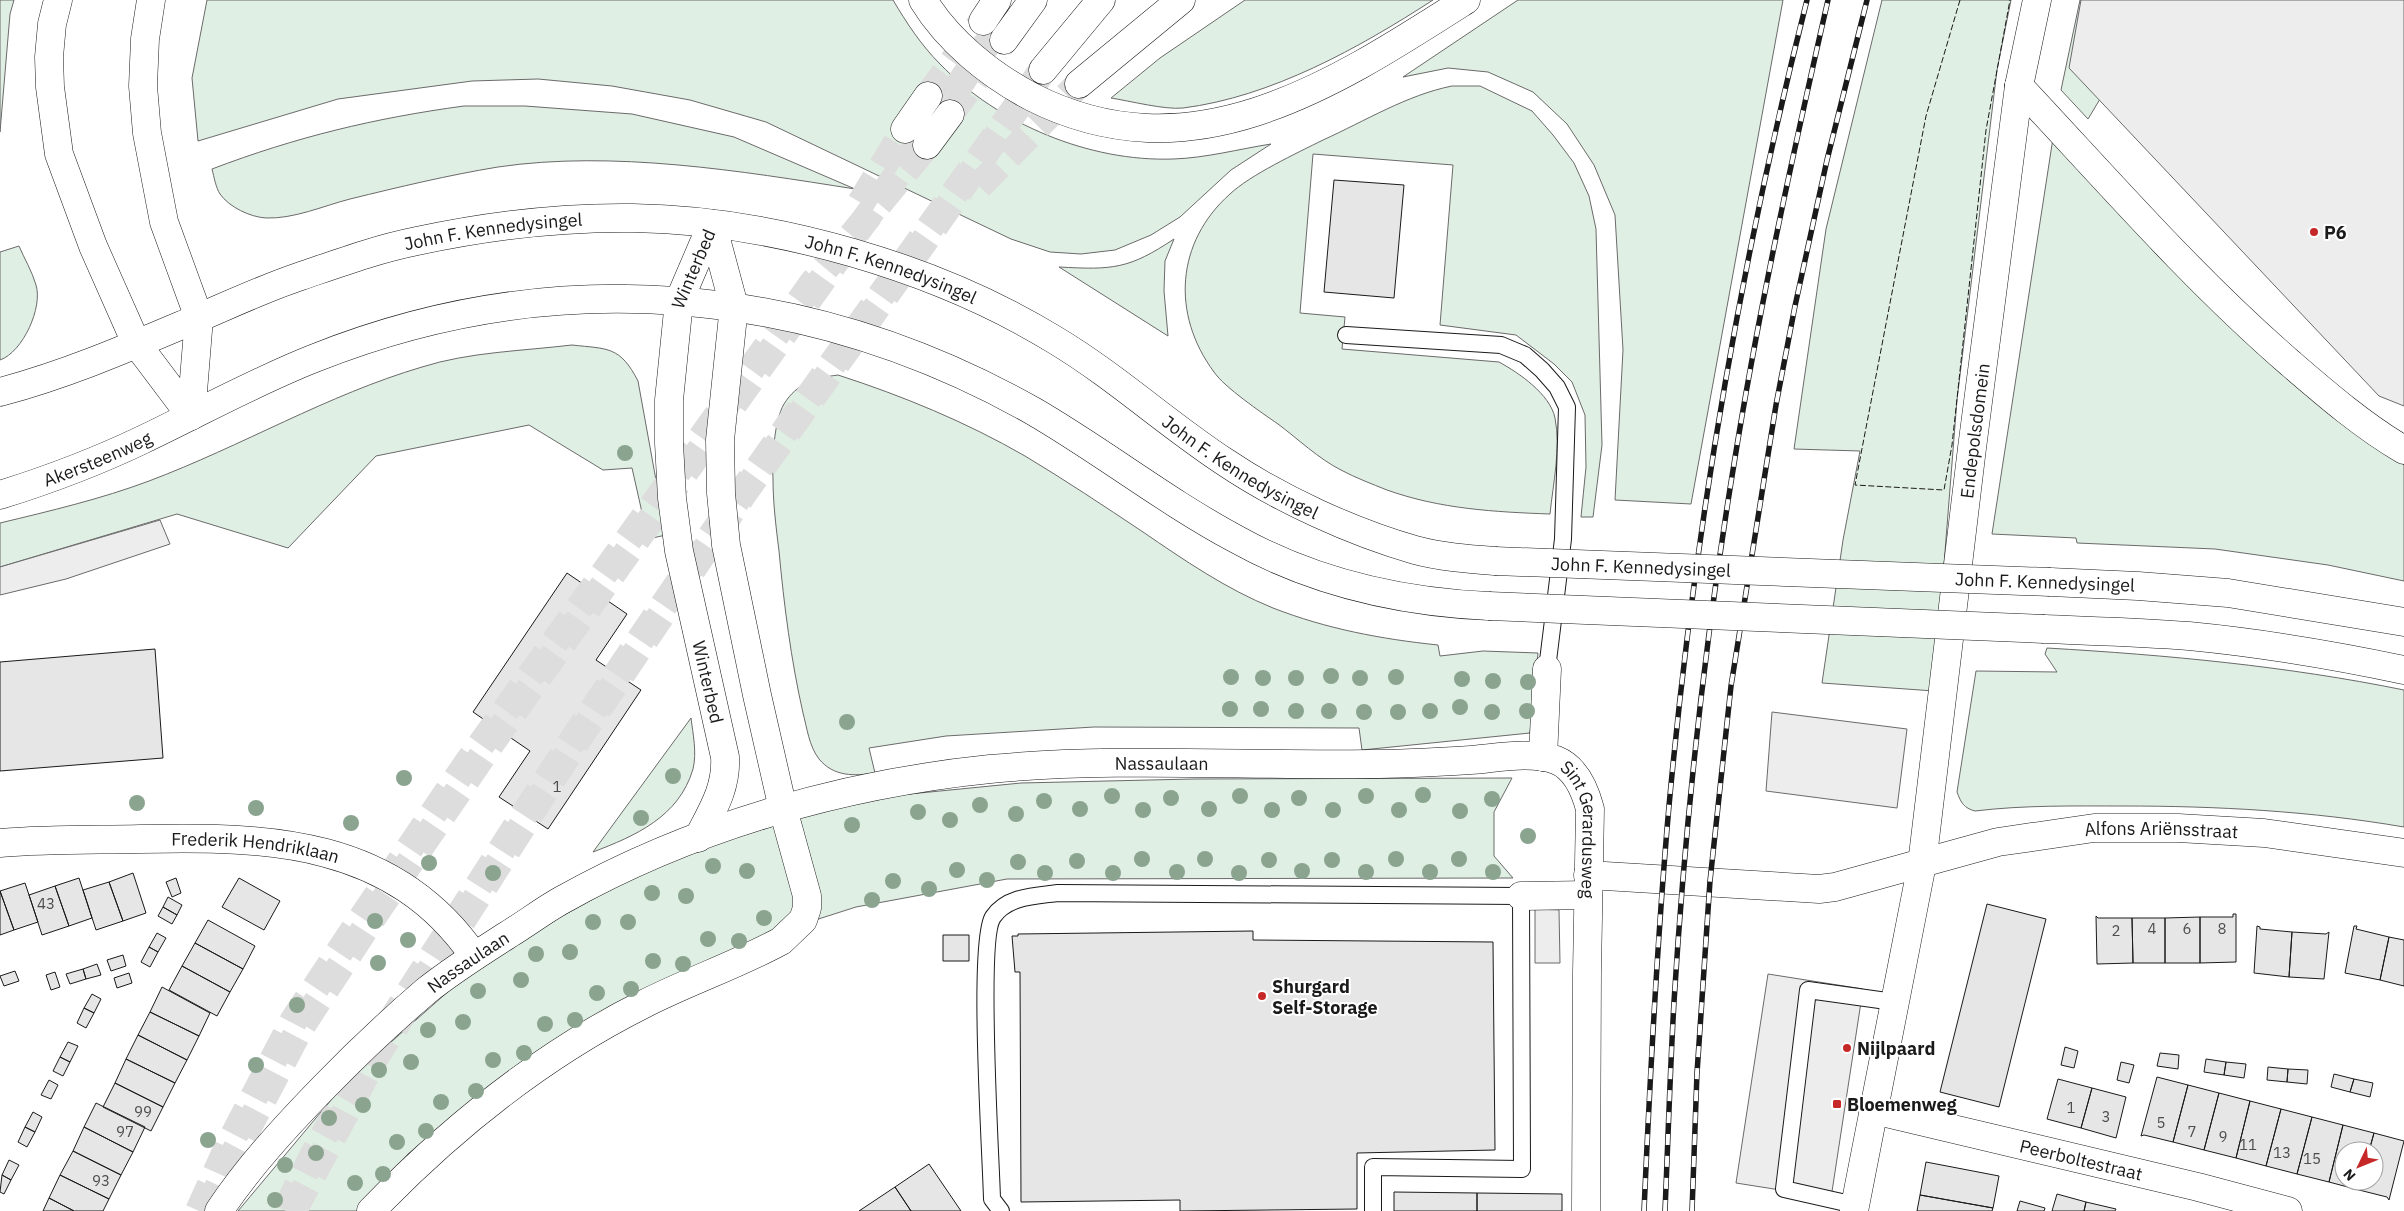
<svg xmlns="http://www.w3.org/2000/svg" width="2404" height="1211" viewBox="0 0 2404 1211" font-family="'IBM Plex Sans',sans-serif">
	<rect width="100%" height="100%" fill="#fff"/>
	<path fill="#e0efe3" stroke="#6a6a6a" d="M0,0H14L10,14L0,132Z
		M207,0H893C906,22 921,45 940,64C998,124 1090,162 1173,159C1206,158 1239,149 1271,144L1231,170L1180,217L1151,235L1115,250L1081,254L1050,252L1011,239L766,122L690,100L612,86L538,79L472,81L338,99L198,141L192,78Z
		M1245,0H1433C1359,48 1271,97 1183,108C1165,110 1130,101 1111,98L1160,58Z
		M1518,0H1783L1691,504L1615,500L1623,350L1615,215L1594,165L1567,124L1533,92L1488,72L1448,68L1403,77Z
		M1882,0H2011L1997,70L1957,400L1934,691L1822,683L1843,540L1860,451L1794,449L1826,229Z
		M2080,0H2143V28L2088,119L2061,90Z
		M1452,86H1480L1532,111L1553,135L1574,163L1589,196L1596,229L1602,445L1593,517H1581L1586,467L1585,415L1572,382L1554,364L1516,335L1440,325L1453,165L1313,154L1300,313L1345,317L1342,349L1499,362C1519,373 1550,394 1555,418C1561,448 1553,484 1550,514C1495,512 1440,509 1387,490C1372,484 1356,478 1341,470C1319,459 1298,439 1278,424C1262,413 1224,387 1214,372C1171,314 1176,242 1230,194C1250,175 1297,153 1323,140C1365,121 1407,95 1452,86Z
		M464,106H525L632,114L734,137L855,189C741,171 613,150 498,167C449,175 399,187 350,199C323,206 294,219 266,218C250,217 229,207 220,194C216,188 214,177 212,169C296,137 375,118 464,106Z
		M2053,138L2159,257L2229,325L2404,465V581L2328,565L2215,549L2077,543L2076,538L1992,534Z
		M1174,239L1165,261L1164,291L1168,336L1059,267C1113,270 1129,269 1174,239Z
		M19,246C24,258 32,271 36,285C43,307 23,352 0,360V252Z
		M572,345C608,349 620,346 638,381L666,535L648,539L632,468L603,470L529,425L376,456L288,548L177,514L0,567V523C50,511 101,499 149,481C242,446 327,395 422,367C469,352 522,351 572,345Z
		M838,375C903,396 966,422 1025,456C1065,480 1104,506 1143,532C1184,560 1226,589 1273,608C1327,629 1381,639 1438,645L1440,656L1483,651L1538,653L1530,733L1362,750L1359,728L1094,727L946,736L869,748L875,773C854,776 834,777 819,759C809,746 807,728 803,713C791,660 784,605 779,551C776,527 773,503 773,479C772,459 774,421 784,404C797,383 815,378 838,375Z
		M2047,648C2167,655 2286,666 2404,690V827C2311,811 2217,806 2123,806C2075,806 2024,805 1975,811C1964,808 1961,803 1957,792L1976,671L2057,672L2045,654Z
		M691,718C693,734 697,753 693,769C679,817 635,836 593,852Z
		M1512,778L1494,812V856L1513,878L1007,879L856,907L759,938L494,1084L408,1154L361,1211H238L347,1081L486,958L664,860L859,799L1021,783L1193,779Z"/>
	<path fill="#ededed" stroke="#6a6a6a" d="M2081,0H2404V406L2379,396L2069,68Z
		M160,520L170,544L66,579L0,595V567Z
		M1772,712L1907,729L1897,808L1766,791Z
		M1535,909L1559,910L1560,963H1535Z
		M1768,974L1863,989L1831,1198L1736,1183Z"/>
	<path fill="#e6e6e6" stroke="#1a1a1a" d="M1334,180L1404,185L1394,298L1324,292Z
		M567,573L627,614L596,660L641,690L548,829L499,797L530,751L473,712Z
		M155,649L163,758L0,771V662Z
		M133,873L146,913L123,921L109,882Z
		M79,878L92,918L69,926L55,886Z
		M176,878L181,893L172,897L166,882Z
		M239,878L280,901L264,930L222,907Z
		M109,882L123,921L96,930L83,890Z
		M25,883L38,922L14,930L0,891Z
		M55,886L69,926L42,935L29,895Z
		M0,891L14,930L0,935Z
		M168,897L182,905L177,915L163,907Z
		M1987,904L2046,919L1999,1107L1940,1092Z
		M163,907L177,915L172,924L158,916Z
		M2233,914H2236V962L2200,963V917H2233Z
		M2096,916L2098,918H2132L2133,963L2097,964Z
		M2200,917V963H2165V918Z
		M2132,918H2165V963H2133Z
		M208,920L255,946L243,969L195,943Z
		M2257,926L2260,927V929L2292,932L2289,977L2254,973Z
		M2354,926H2357L2356,929L2389,937L2380,980L2345,973Z
		M1253,931V940L1493,942L1495,1150L1357,1153V1209L1180,1211V1200L1021,1202L1020,972H1015L1012,936H1018V934Z
		M2292,932L2326,934L2329,932L2324,979L2289,977Z
		M157,933L166,938L158,952L149,947Z
		M943,935H969V961H943Z
		M2389,937L2404,940V986L2380,980Z
		M195,943L243,969L230,992L182,966Z
		M149,947L158,952L150,967L141,962Z
		M123,955L126,966L111,971L107,960Z
		M97,964L101,975L86,979L83,969Z
		M182,966L230,992L217,1016L169,990Z
		M83,969L86,979L70,984L66,974Z
		M15,971L19,981L4,986L0,976Z
		M55,972L60,987L51,990L46,975Z
		M129,973L132,983L117,988L114,978Z
		M162,987L210,1013L199,1036L150,1012Z
		M92,994L101,999L94,1013L84,1008Z
		M84,1008L94,1013L86,1028L77,1023Z
		M150,1012L199,1036L187,1060L138,1035Z
		M138,1035L187,1060L175,1083L126,1059Z
		M68,1042L78,1046L70,1062L60,1057Z
		M2065,1047L2078,1051L2074,1068L2061,1065Z
		M2160,1053L2179,1055L2178,1069L2157,1066Z
		M60,1057L70,1062L63,1076L53,1071Z
		M126,1059L175,1083L163,1107L115,1083Z
		M2206,1059L2226,1062L2224,1075L2204,1072Z
		M2121,1062L2134,1065L2129,1083L2117,1080Z
		M2226,1062L2246,1064L2244,1078L2224,1075Z
		M2268,1067L2288,1069L2287,1082L2267,1080Z
		M2288,1069L2308,1070L2307,1084L2287,1082Z
		M2334,1074L2354,1079L2350,1092L2331,1087Z
		M2157,1077L2188,1085L2173,1142L2144,1135L2141,1136Z
		M2058,1079L2092,1088L2081,1128L2047,1119Z
		M2354,1079L2373,1083L2370,1097L2350,1092Z
		M49,1080L58,1085L51,1099L41,1095Z
		M115,1083L163,1107L151,1131L103,1107Z
		M2188,1085L2219,1093L2204,1150L2173,1142Z
		M2092,1088L2126,1097L2116,1138L2081,1128Z
		M2219,1093L2250,1101L2236,1158L2204,1150Z
		M2250,1101L2281,1109L2266,1166L2236,1158Z
		M96,1103L145,1127L133,1152L84,1127Z
		M2281,1109L2312,1117L2297,1174L2266,1166Z
		M33,1112L42,1117L35,1132L25,1127Z
		M2312,1117L2343,1125L2329,1182L2297,1174Z
		M2343,1125L2374,1133L2369,1151H2344V1181H2362L2359,1190L2329,1182Z
		M25,1127L35,1132L27,1147L18,1142Z
		M84,1127L133,1152L121,1175L73,1151Z
		M2374,1133L2404,1141L2389,1200L2387,1197L2359,1190L2362,1181H2374V1151H2369Z
		M73,1151L121,1175L109,1199L60,1175Z
		M9,1160L19,1165L11,1180L2,1175Z
		M1926,1162L1999,1176L1993,1208L1920,1195Z
		M929,1164L961,1211H911L895,1187Z
		M2,1175L11,1180L4,1194L0,1192Z
		M60,1175L109,1199L103,1211H74L49,1198Z
		M895,1187L911,1211H859Z
		M1394,1192L1477,1193V1211H1394Z
		M1477,1193L1562,1194V1211H1477Z
		M2057,1194L2086,1202L2084,1211H2052Z
		M1920,1195L1993,1208L1992,1211H1917Z
		M49,1198L74,1211H43Z
		M2020,1201L2045,1208L2044,1211H2017Z
		M2086,1202L2116,1209L2115,1211H2084Z"/>
	<g fill="none" stroke-linecap="round" stroke-linejoin="round">
		<path stroke="#ddd" stroke-width="28" stroke-dasharray="28 14" stroke-linecap="butt" d="M928,96L983,21
			M950,114L1004,40
			M979,186L1079,84
			M861,203L905,129
			M199,1211L228,1147L294,1020L358,924L467,764L813,283L927,145
			M293,1211L374,1059L579,737L745,491L925,240L1043,70"/>
		<path stroke="#ddd" stroke-width="28" stroke-dasharray="28 14" stroke-linecap="butt" d="M207,1211L236,1150L300,1028L372,918L491,743L915,150L1012,7
			M286,1211C344,1086 423,973 497,857C668,589 855,332 1040,74"/>
		<defs>
			<path id="service" d="M1346,335L1501,345L1525,355L1542,370L1557,387L1567,407L1563,539L1547,669
				M1855,1205L1784,1189L1808,990L1894,1002
				M1001,1211L992,1199C991,1157 977,940 993,917C1007,896 1035,896 1058,893L1521,896L1522,1169L1373,1167V1211"/>
			<g id="minor">
				<path d="M1543,757L1547,669"/>
				<path id="s1" d="M698,838C712,811 727,788 725,757L679,551L672,498L669,443V400L679,301L712,224"/>
				<path id="s2" d="M0,843C47,839 93,840 140,839C269,836 394,840 474,956"/>
				<path id="s3" d="M1588,875L1819,889L1835,887L1998,842L2094,828H2178L2264,833L2404,853"/>
				<path d="M1521,896L1588,895"/>
				<path id="s4" d="M1873,1110L2198,1187L2288,1211"/>
				<path id="s5" d="M219,1211C249,1166 287,1125 324,1087C357,1053 391,1021 426,991C452,970 481,952 509,934C527,923 544,910 562,900C692,827 842,784 990,769C1116,757 1244,766 1370,764C1404,764 1438,762 1471,760C1497,758 1531,751 1556,760C1576,768 1585,790 1590,809L1587,972L1586,1211"/>
				<path d="M371,1211C450,1129 542,1055 644,1004C689,981 737,965 781,941L803,920L807,908V896L783,809L757,695L726,545L721,493L720,440L734,306L712,224"/>
				<path id="s6" d="M1854,1211L1922,864L1972,448L2019,86"/>
			</g>
			<path id="tertiary" d="M2019,86L2037,0"/>
			<g id="primary">
				<path d="M2019,86C2108,181 2192,278 2290,363C2326,394 2363,426 2404,450"/>
				<path id="s7" d="M0,392C68,374 132,346 196,319C231,304 265,288 301,276C339,263 377,249 417,241C487,226 560,217 633,218C772,220 936,267 1055,340C1115,376 1167,424 1225,462C1280,499 1352,532 1415,550C1441,557 1468,559 1495,561"/>
				<path id="s8" d="M0,495C48,480 96,462 142,440C199,413 256,381 315,358C555,262 809,285 1033,411C1102,451 1165,501 1236,539C1315,583 1399,602 1489,606"/>
				<path d="M2050,582L2138,586L2228,593L2404,622"/>
				<path d="M2044,629C2092,631 2141,632 2189,636C2261,643 2333,655 2404,670"/>
			</g>
			<path id="trunk" d="M58,0L52,24L49,57L50,87L59,154L93,246L136,343L191,416
				M151,0L145,39L143,86L147,133L164,222L199,318L191,416
				M923,0C948,41 990,75 1032,97C1192,178 1333,85 1466,0
				M983,21L997,0
				M1004,40L1033,0
				M1043,70L1101,0
				M1079,84L1181,0
				M905,129L928,96
				M927,145L950,114"/>
		</defs>
		<use href="#service" stroke="#1a1a1a" stroke-width="18"/>
		<use href="#minor" stroke="#1a1a1a" stroke-width="29"/>
		<use href="#tertiary" stroke="#1a1a1a" stroke-width="29"/>
		<use href="#primary" stroke="#1a1a1a" stroke-width="29"/>
		<use href="#trunk" stroke="#1a1a1a" stroke-width="29"/>
		<use href="#service" stroke="#fff" stroke-width="16"/>
		<use href="#minor" stroke="#fff" stroke-width="28"/>
		<use href="#tertiary" stroke="#fff" stroke-width="28"/>
		<use href="#primary" stroke="#fff" stroke-width="28"/>
		<use href="#trunk" stroke="#fff" stroke-width="28"/>
		<defs>
			<path id="rail" d="M1644,1211C1650,1076 1657,941 1669,806C1694,535 1740,264 1807,0
				M1665,1211C1668,1141 1670,1072 1674,1002C1685,824 1705,640 1734,464C1759,308 1793,154 1828,0
				M1692,1211L1697,1073L1710,881L1731,686L1776,405L1795,306L1827,160L1867,0"/>
		</defs>
		<use href="#rail" stroke="#1a1a1a" stroke-width="5.5"/>
		<use href="#rail" stroke="#fff" stroke-width="4" stroke-dasharray="11" stroke-linecap="butt"/>
		<defs>
			<g id="primary-bridge">
				<path id="s9" d="M1495,561L2050,582"/>
				<path d="M1489,606L2044,629"/>
			</g>
		</defs>
		<use href="#primary-bridge" stroke="#1a1a1a" stroke-width="29" stroke-linecap="butt"/>
		<use href="#primary-bridge" stroke="#fff" stroke-width="28"/>
		<path stroke="#1a1a1a" stroke-width="1" stroke-dasharray="6 2.5" stroke-linecap="butt" d="M1960,0L1926,116L1855,485L1944,490L1952,445L1986,130L2010,0"/>
	</g>
	<g fill="#8aa48f">
		<circle cx="625" cy="453" r="8"/>
		<circle cx="1331" cy="676" r="8"/>
		<circle cx="1231" cy="677" r="8"/>
		<circle cx="1396" cy="677" r="8"/>
		<circle cx="1263" cy="678" r="8"/>
		<circle cx="1296" cy="678" r="8"/>
		<circle cx="1360" cy="678" r="8"/>
		<circle cx="1462" cy="679" r="8"/>
		<circle cx="1493" cy="681" r="8"/>
		<circle cx="1528" cy="682" r="8"/>
		<circle cx="1460" cy="707" r="8"/>
		<circle cx="1230" cy="709" r="8"/>
		<circle cx="1261" cy="709" r="8"/>
		<circle cx="1296" cy="711" r="8"/>
		<circle cx="1329" cy="711" r="8"/>
		<circle cx="1430" cy="711" r="8"/>
		<circle cx="1527" cy="711" r="8"/>
		<circle cx="1364" cy="712" r="8"/>
		<circle cx="1398" cy="712" r="8"/>
		<circle cx="1492" cy="712" r="8"/>
		<circle cx="847" cy="722" r="8"/>
		<circle cx="673" cy="776" r="8"/>
		<circle cx="404" cy="778" r="8"/>
		<circle cx="1423" cy="795" r="8"/>
		<circle cx="1112" cy="796" r="8"/>
		<circle cx="1240" cy="796" r="8"/>
		<circle cx="1366" cy="796" r="8"/>
		<circle cx="1171" cy="798" r="8"/>
		<circle cx="1299" cy="798" r="8"/>
		<circle cx="1492" cy="799" r="8"/>
		<circle cx="1044" cy="801" r="8"/>
		<circle cx="137" cy="803" r="8"/>
		<circle cx="980" cy="805" r="8"/>
		<circle cx="256" cy="808" r="8"/>
		<circle cx="1080" cy="809" r="8"/>
		<circle cx="1209" cy="809" r="8"/>
		<circle cx="1143" cy="810" r="8"/>
		<circle cx="1272" cy="810" r="8"/>
		<circle cx="1333" cy="810" r="8"/>
		<circle cx="1399" cy="810" r="8"/>
		<circle cx="1460" cy="811" r="8"/>
		<circle cx="918" cy="812" r="8"/>
		<circle cx="1016" cy="814" r="8"/>
		<circle cx="641" cy="818" r="8"/>
		<circle cx="950" cy="820" r="8"/>
		<circle cx="351" cy="823" r="8"/>
		<circle cx="852" cy="825" r="8"/>
		<circle cx="1528" cy="836" r="8"/>
		<circle cx="1142" cy="859" r="8"/>
		<circle cx="1205" cy="859" r="8"/>
		<circle cx="1396" cy="859" r="8"/>
		<circle cx="1459" cy="859" r="8"/>
		<circle cx="1269" cy="860" r="8"/>
		<circle cx="1332" cy="860" r="8"/>
		<circle cx="1077" cy="861" r="8"/>
		<circle cx="1018" cy="862" r="8"/>
		<circle cx="429" cy="863" r="8"/>
		<circle cx="713" cy="866" r="8"/>
		<circle cx="957" cy="870" r="8"/>
		<circle cx="747" cy="871" r="8"/>
		<circle cx="1302" cy="871" r="8"/>
		<circle cx="1177" cy="872" r="8"/>
		<circle cx="1366" cy="872" r="8"/>
		<circle cx="1430" cy="872" r="8"/>
		<circle cx="1493" cy="872" r="8"/>
		<circle cx="493" cy="873" r="8"/>
		<circle cx="1045" cy="873" r="8"/>
		<circle cx="1113" cy="873" r="8"/>
		<circle cx="1239" cy="873" r="8"/>
		<circle cx="987" cy="880" r="8"/>
		<circle cx="893" cy="881" r="8"/>
		<circle cx="929" cy="889" r="8"/>
		<circle cx="652" cy="893" r="8"/>
		<circle cx="686" cy="896" r="8"/>
		<circle cx="872" cy="900" r="8"/>
		<circle cx="764" cy="918" r="8"/>
		<circle cx="375" cy="921" r="8"/>
		<circle cx="593" cy="922" r="8"/>
		<circle cx="628" cy="922" r="8"/>
		<circle cx="708" cy="939" r="8"/>
		<circle cx="408" cy="940" r="8"/>
		<circle cx="739" cy="941" r="8"/>
		<circle cx="570" cy="952" r="8"/>
		<circle cx="536" cy="954" r="8"/>
		<circle cx="653" cy="961" r="8"/>
		<circle cx="378" cy="963" r="8"/>
		<circle cx="683" cy="964" r="8"/>
		<circle cx="521" cy="980" r="8"/>
		<circle cx="631" cy="989" r="8"/>
		<circle cx="478" cy="991" r="8"/>
		<circle cx="597" cy="993" r="8"/>
		<circle cx="297" cy="1005" r="8"/>
		<circle cx="575" cy="1020" r="8"/>
		<circle cx="463" cy="1022" r="8"/>
		<circle cx="545" cy="1024" r="8"/>
		<circle cx="428" cy="1030" r="8"/>
		<circle cx="524" cy="1053" r="8"/>
		<circle cx="493" cy="1060" r="8"/>
		<circle cx="411" cy="1062" r="8"/>
		<circle cx="256" cy="1065" r="8"/>
		<circle cx="379" cy="1070" r="8"/>
		<circle cx="476" cy="1091" r="8"/>
		<circle cx="441" cy="1102" r="8"/>
		<circle cx="363" cy="1105" r="8"/>
		<circle cx="329" cy="1118" r="8"/>
		<circle cx="426" cy="1131" r="8"/>
		<circle cx="208" cy="1140" r="8"/>
		<circle cx="397" cy="1142" r="8"/>
		<circle cx="316" cy="1153" r="8"/>
		<circle cx="285" cy="1165" r="8"/>
		<circle cx="383" cy="1174" r="8"/>
		<circle cx="355" cy="1183" r="8"/>
		<circle cx="275" cy="1200" r="8"/>
	</g>
	<g fill="#c62828" stroke="#fff" stroke-width="2">
		<circle cx="2314" cy="232" r="5"/>
		<circle cx="1262" cy="996" r="5"/>
		<circle cx="1847" cy="1048" r="5"/>
		<rect x="1832" y="1099" width="10" height="10" rx="2.5"/>
	</g>
	<g text-anchor="middle" dominant-baseline="central" stroke-width="4" stroke-linejoin="round" paint-order="stroke">
		<g font-size="15" fill="#4d4d4d">
			<text x="557" y="786">1</text>
			<text x="46" y="903">43</text>
			<text x="2152" y="928">4</text>
			<text x="2187" y="928">6</text>
			<text x="2222" y="928">8</text>
			<text x="2116" y="930">2</text>
			<text x="2071" y="1107">1</text>
			<text x="143" y="1111">99</text>
			<text x="2106" y="1116">3</text>
			<text x="2161" y="1122">5</text>
			<text x="125" y="1131">97</text>
			<text x="2192" y="1131">7</text>
			<text x="2223" y="1136">9</text>
			<text x="2248" y="1144">11</text>
			<text x="2282" y="1152">13</text>
			<text x="2312" y="1158">15</text>
			<text x="101" y="1180">93</text>
		</g>
		<g font-size="18" fill="#1a1a1a" stroke="#fff">
			<text stroke="none"><textPath href="#s7" startOffset="521">John F. Kennedysingel</textPath></text>
			<text stroke="none"><textPath href="#s7" startOffset="926">John F. Kennedysingel</textPath></text>
			<text stroke="none"><textPath href="#s1" startOffset="584">Winterbed</textPath></text>
			<text stroke="none"><textPath href="#s6" startOffset="790">Endepolsdomein</textPath></text>
			<text stroke="none"><textPath href="#s8" startOffset="104">Akersteenweg</textPath></text>
			<text stroke="none"><textPath href="#s7" startOffset="1331">John F. Kennedysingel</textPath></text>
			<text stroke="none"><textPath href="#s9" startOffset="146">John F. Kennedysingel</textPath></text>
			<text transform="translate(2045 582) rotate(2)">John F. Kennedysingel</text>
			<text transform="translate(708 682) rotate(77)">Winterbed</text>
			<text stroke="none"><textPath href="#s5" startOffset="1089">Nassaulaan</textPath></text>
			<text stroke="none"><textPath href="#s3" startOffset="581">Alfons Ariënsstraat</textPath></text>
			<text stroke="none"><textPath href="#s5" startOffset="1564">Sint Gerardusweg</textPath></text>
			<text stroke="none"><textPath href="#s2" startOffset="256">Frederik Hendriklaan</textPath></text>
			<text stroke="none"><textPath href="#s5" startOffset="354">Nassaulaan</textPath></text>
			<text stroke="none"><textPath href="#s4" startOffset="214">Peerboltestraat</textPath></text>
		</g>
		<g font-size="18" font-weight="bold" fill="#1a1a1a" stroke="#fff" text-anchor="start">
			<text x="2324" y="232">P6</text>
			<text x="1272" y="986">Shurgard<tspan x="1272" dy="21">Self-Storage</tspan></text>
			<text x="1857" y="1048">Nijlpaard</text>
			<text x="1847" y="1104">Bloemenweg</text>
		</g>
	</g>
	<g transform="translate(2359 1166) rotate(227)"><circle r="24" fill="#ffffff" stroke="#a3a3a3"/>
	<path d="M0-4L9 19L0 12L-9 19Z" fill="#c62828"/>
	<text y="-8" font-size="14" font-weight="bold" text-anchor="middle" fill="#1a1a1a">N</text>
	</g>
</svg>
